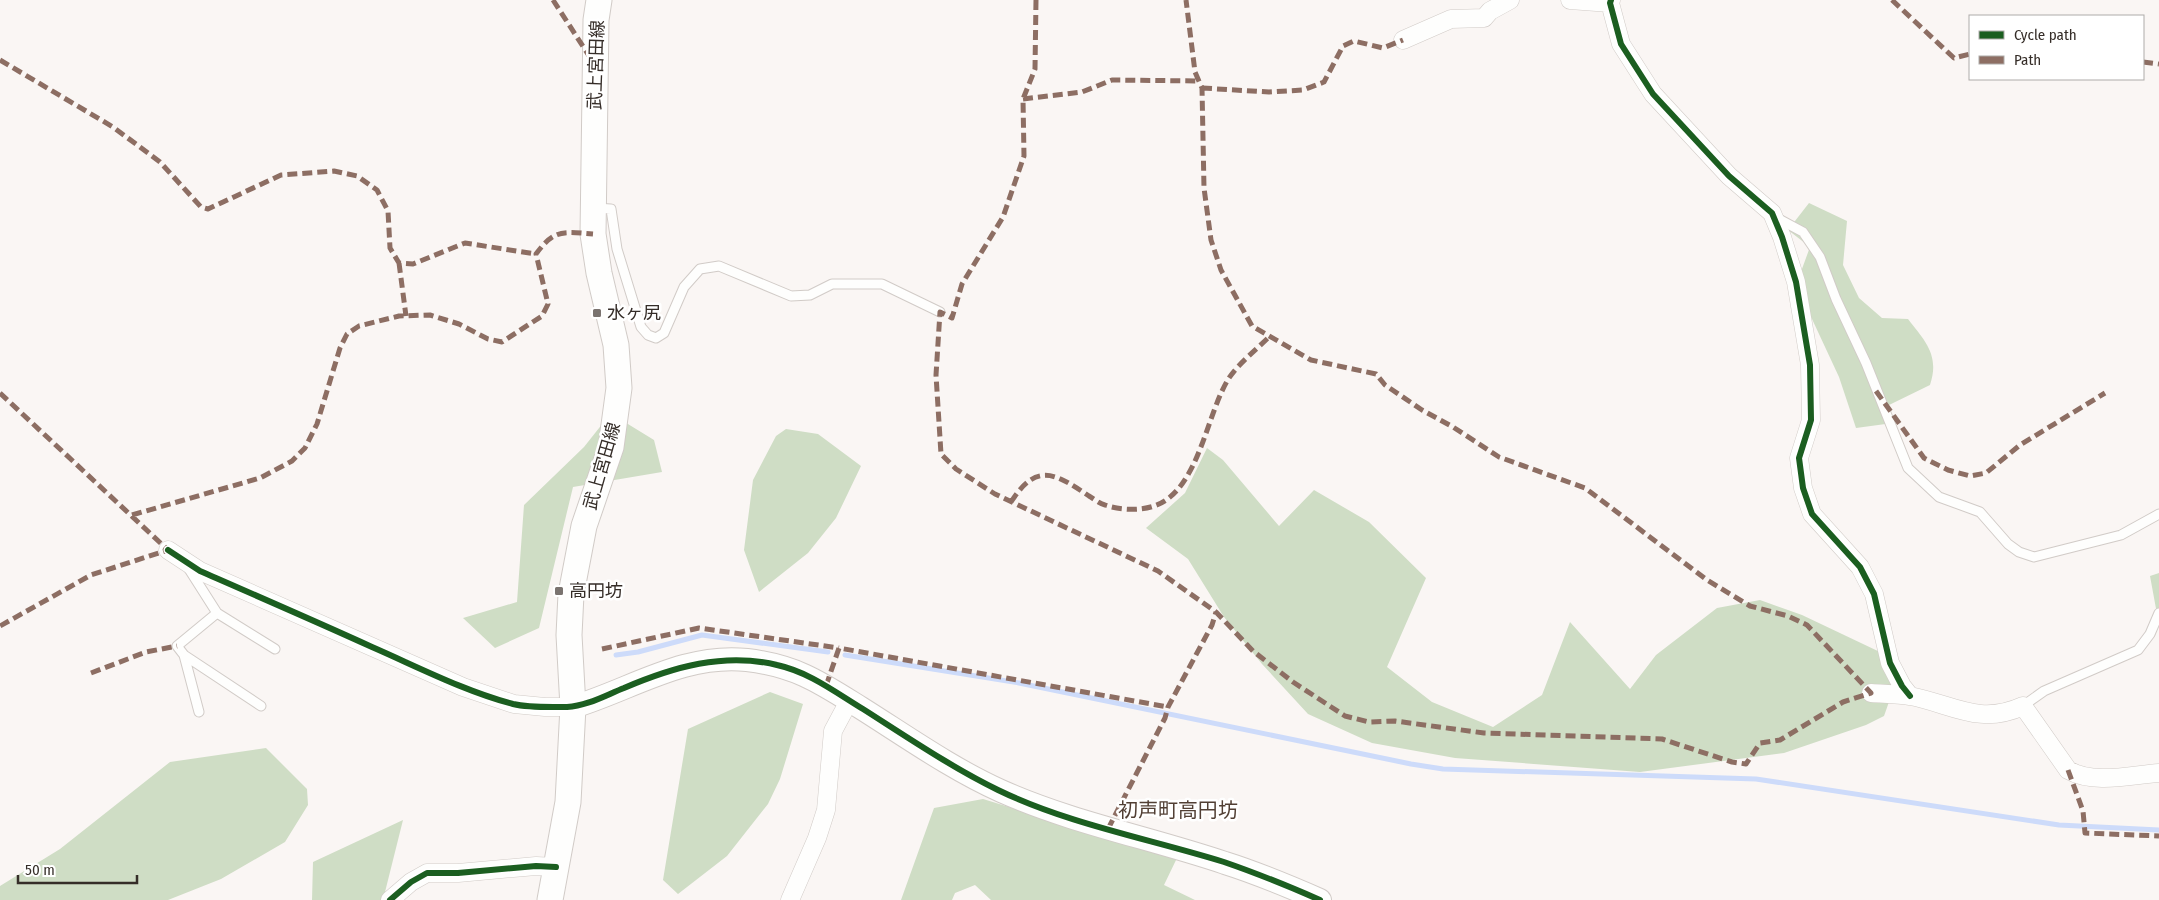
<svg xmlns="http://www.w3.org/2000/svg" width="2159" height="900" viewBox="0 0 2159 900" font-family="'Fira Sans Condensed','Noto Sans JP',sans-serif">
	<rect width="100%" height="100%" fill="#faf6f4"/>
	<path fill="#cfddc5" d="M1809,203L1847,221L1843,265L1859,298L1882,318L1908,319C1925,341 1940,355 1930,385L1887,406L1893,423L1856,428L1839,377L1812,319L1795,288L1810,247L1788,230Z
		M623,421L654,440L662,472L573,487L539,628L495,648L463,618L517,602L524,505L584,447L603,423Z
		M786,429L818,434L861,466L836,518L808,553L759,592L744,550L753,480L776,436Z
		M1207,448L1223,460L1279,526L1314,490L1369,522L1426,578L1387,667L1432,702L1493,727L1542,695L1570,622L1630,689L1656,655L1717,608L1760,600L1802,615L1882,653C1894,685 1896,683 1884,716L1866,725L1784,753L1640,772L1455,758L1372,743L1308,714L1262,664L1224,617L1188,559L1146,528L1185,493Z
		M2159,573V625L2150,576Z
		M770,692L803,704L780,779L768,804L727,856L678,894L663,880L688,729Z
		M266,748L307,789L308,805L285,842L221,879L168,900H0V886L60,849L170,762Z
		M983,799L1177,858L1164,885L1195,900H991L975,885L955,893L952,900H901L934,808Z
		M403,820L383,900H312L313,862Z"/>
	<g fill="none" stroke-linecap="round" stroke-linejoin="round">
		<path stroke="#cddbfa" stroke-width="5" d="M616,655L638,652L702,635L828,652
			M845,655L1019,683L1411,764L1443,769L1756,779L2059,825L2159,830"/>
		<defs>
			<path id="service" d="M595,208L611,209L617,249L641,327L648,335L656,338L664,333L684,287L700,269L719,266L791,296L810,295L832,284H882L940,312
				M1775,217L1803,232L1820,257L1836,299L1866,363L1908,468L1939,497L1980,512L2008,544L2019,552L2034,557L2121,535L2159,514
				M189,569L217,613L177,646L184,655L199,712
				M217,613L275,649
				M184,655L261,706
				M2023,706L2044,691L2138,650L2150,634L2159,613"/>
			<path id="minor" d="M1570,0L1610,3
				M1611,0L1610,3L1621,44L1653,94L1729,176L1772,213L1782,237L1796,282L1810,365L1811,420L1799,458L1803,488L1812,514L1860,567L1874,594L1890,663L1902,686L1910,696
				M1403,40L1451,19L1484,18L1490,11L1510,0
				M168,550L200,571L463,687L514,704L545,707H573
				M1871,693C1884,694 1897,694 1910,696C1952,704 1979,726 2023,706L2068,770C2094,785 2131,775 2159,773
				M390,900L411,882L427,873H458L536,866L556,867
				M790,900L817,838L826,810L833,731L849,701"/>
			<path id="tertiary" d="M573,707C630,690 684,653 747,660C797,666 821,683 861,708C907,737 952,769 1001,791C1073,823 1151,838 1225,863C1257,873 1288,886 1320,900"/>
			<path id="secondary" d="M550,900L568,802L573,707L569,635L571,594L584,526L611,447L619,388L616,345L599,273L593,234L596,20L599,0"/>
		</defs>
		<use href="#service" stroke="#d1cbc7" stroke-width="11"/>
		<use href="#minor" stroke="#d1cbc7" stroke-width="19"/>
		<use href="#tertiary" stroke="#d1cbc7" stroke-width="24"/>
		<use href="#secondary" stroke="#d1cbc7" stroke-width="27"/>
		<use href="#service" stroke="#fefefd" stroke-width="9"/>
		<use href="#minor" stroke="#fefefd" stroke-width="18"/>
		<use href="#tertiary" stroke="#fefefd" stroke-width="22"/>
		<use href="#secondary" stroke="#fefefd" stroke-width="25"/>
		<path stroke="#8d6e63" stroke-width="5" stroke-dasharray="10 5" stroke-linecap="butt" d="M553,0L595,65
			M1036,0L1035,69L1023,99L1024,156L1003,217L962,284L952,318L940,312L936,375L941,454L956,469L995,494L1158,571L1216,612L1253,651L1293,682L1345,716L1369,722L1395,721L1484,733L1662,739L1732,762L1746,764L1760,743L1780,740L1843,702L1871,693L1807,625L1788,616L1750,606L1707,580L1585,488L1499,457L1453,427L1422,410L1385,385L1376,374L1311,360L1252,326L1221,270L1211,240L1204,188L1202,88L1195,72L1186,0
			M1892,0L1954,58L1970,54
			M0,60L113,127L160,162L201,207L208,209L281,175L334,171L357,176L377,190L388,211L390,248L399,263L413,264L465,243L536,254
			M2143,62L2159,64
			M1202,88L1269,92L1303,90L1324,82L1343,46L1354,41L1383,48L1403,40
			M1023,99L1082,92L1112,80L1200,81
			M399,263L406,316
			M1876,391L1924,458L1948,470L1970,476L1986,473L2020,445L2105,393
			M0,393L168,550L91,575L0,626
			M1011,502C1037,461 1056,474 1089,496C1094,499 1100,504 1105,505C1119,510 1140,511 1154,506C1199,491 1206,414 1229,378C1239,363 1256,350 1269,337
			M132,515L260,478L292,461L305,448L317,424L340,348L347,334L359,326L399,316L430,315L459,324L488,339L502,342L542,316L548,304L536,254C555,228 564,232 593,234
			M602,649L699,628L839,648
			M91,673L146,652L177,646
			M826,686L839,648L1168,707
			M2068,770L2083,811L2085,833L2159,836
			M1108,829L1165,718L1168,707L1212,625L1216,612"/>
		<defs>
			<path id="cycleway" d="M1611,0L1610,3L1621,44L1653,94L1729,176L1772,213L1782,237L1796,282L1810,365L1811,420L1799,458L1803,488L1812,514L1860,567L1874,594L1890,663L1902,686L1910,696
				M168,550L200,571C257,596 315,621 372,647C418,667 464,691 513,704C530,708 549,707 567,707C587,706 606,695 624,688C673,667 724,652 777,665C809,672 835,692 863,709C907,737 951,767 998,790C1068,824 1150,839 1224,862C1256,873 1288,886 1320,900
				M390,900L411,882L427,873H458L536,866L556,867"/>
		</defs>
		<use href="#cycleway" stroke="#fff" stroke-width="9"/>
		<use href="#cycleway" stroke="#1b5e20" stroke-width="6"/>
	</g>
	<g fill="#7a736f" stroke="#fff" stroke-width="2">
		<rect x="592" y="308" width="10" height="10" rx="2.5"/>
		<rect x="554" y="586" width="10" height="10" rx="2.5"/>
	</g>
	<g text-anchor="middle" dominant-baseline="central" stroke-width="5" stroke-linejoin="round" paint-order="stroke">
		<g font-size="18" fill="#352d28" stroke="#fff">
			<text transform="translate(596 65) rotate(-88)">武上宮田線</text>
			<text transform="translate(602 466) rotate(-74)">武上宮田線</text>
		</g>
		<g font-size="18" fill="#352d28" stroke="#fff" text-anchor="start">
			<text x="607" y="313">水ヶ尻</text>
			<text x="569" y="591">高円坊</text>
		</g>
		<g font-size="20" fill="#513f34" stroke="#fff">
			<text x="1178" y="810">初声町高円坊</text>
		</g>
	</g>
	<rect x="1969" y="15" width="175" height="65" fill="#ffffff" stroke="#aeaba9"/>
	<rect x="1979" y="31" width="25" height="8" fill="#1b5e20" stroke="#aeaba9"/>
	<text x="2014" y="40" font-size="15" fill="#352d28">Cycle path</text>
	<rect x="1979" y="56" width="25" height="8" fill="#8d6e63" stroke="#aeaba9"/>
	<text x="2014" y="65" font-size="15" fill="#352d28">Path</text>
	<path d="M18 875v8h119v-8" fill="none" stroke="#352d28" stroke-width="2.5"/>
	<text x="25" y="875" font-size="15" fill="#352d28" stroke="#ffffff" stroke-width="4" paint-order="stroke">50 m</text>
</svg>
